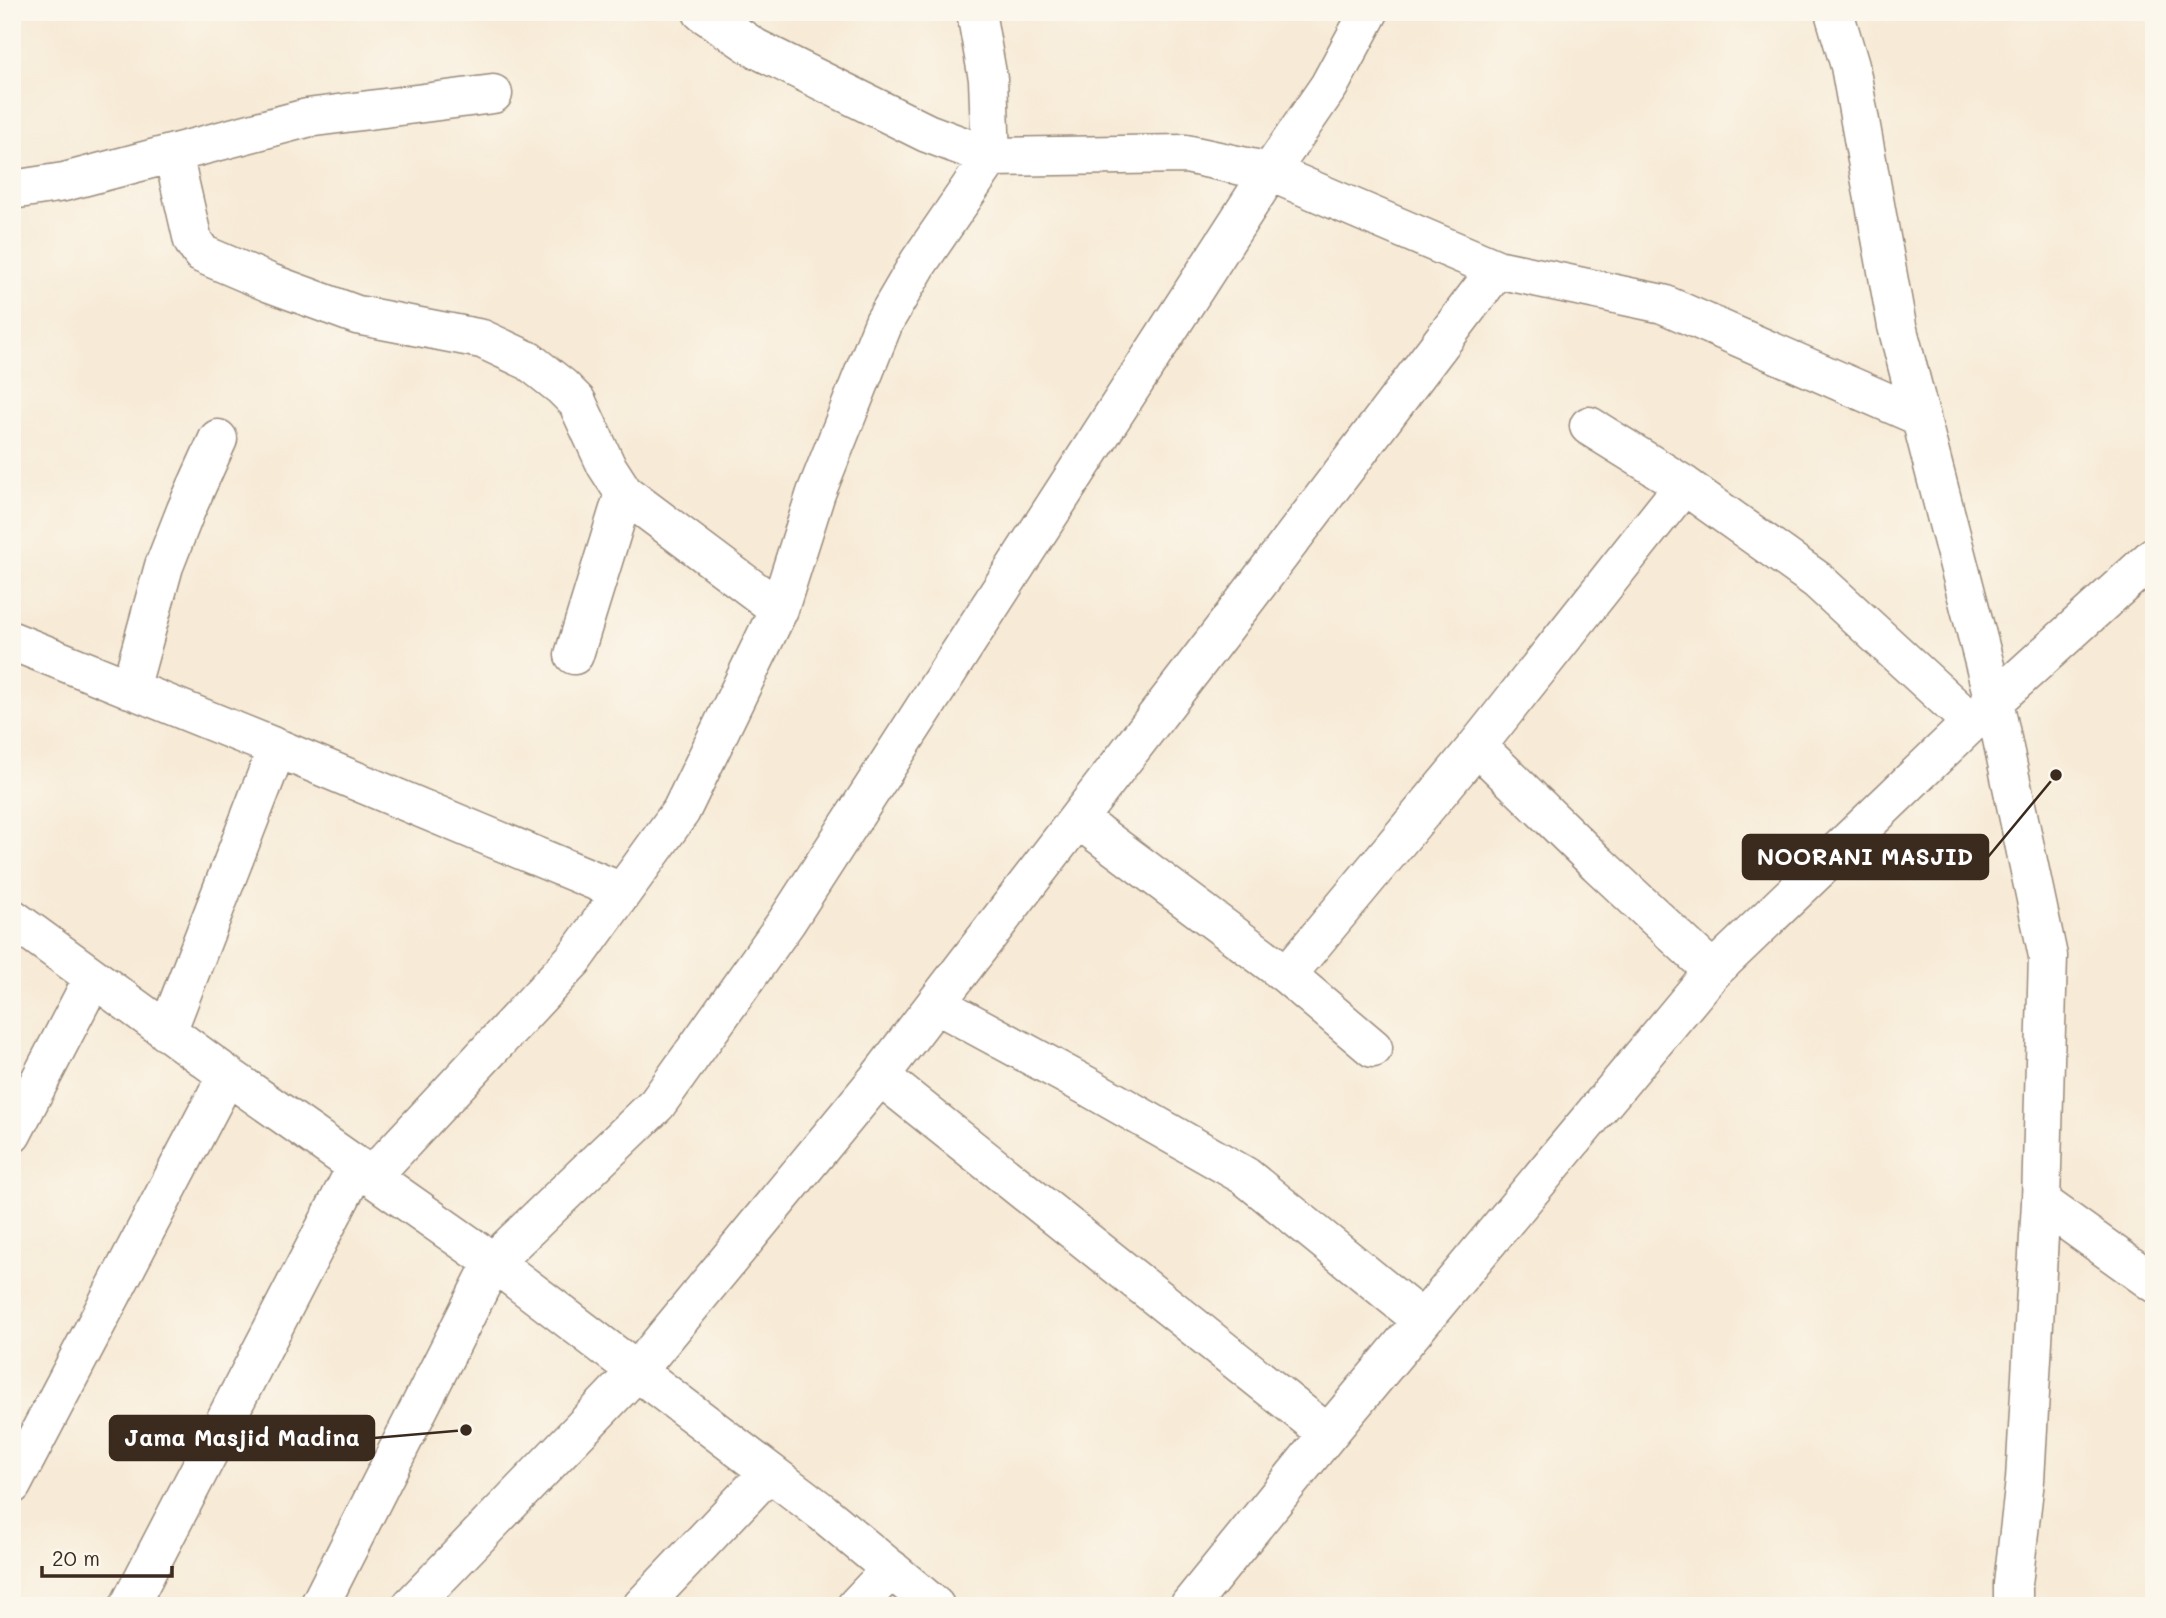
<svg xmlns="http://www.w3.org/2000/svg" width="2166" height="1618" viewBox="0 0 2166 1618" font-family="Mali,sans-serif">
	<rect width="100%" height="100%" fill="#fbf7ec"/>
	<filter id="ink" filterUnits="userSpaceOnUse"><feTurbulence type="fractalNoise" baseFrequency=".0143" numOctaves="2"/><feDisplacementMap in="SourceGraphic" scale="14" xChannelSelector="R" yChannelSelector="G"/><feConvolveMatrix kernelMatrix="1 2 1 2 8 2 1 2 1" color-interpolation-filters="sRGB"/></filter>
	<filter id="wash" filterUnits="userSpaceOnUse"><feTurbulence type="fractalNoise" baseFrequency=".00686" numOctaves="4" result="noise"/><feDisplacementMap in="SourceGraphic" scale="28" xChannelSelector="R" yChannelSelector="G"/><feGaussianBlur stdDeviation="1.57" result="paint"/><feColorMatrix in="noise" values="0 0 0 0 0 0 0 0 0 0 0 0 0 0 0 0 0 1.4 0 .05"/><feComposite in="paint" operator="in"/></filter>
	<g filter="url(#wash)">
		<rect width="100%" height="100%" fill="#f7ead6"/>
	</g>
	<g filter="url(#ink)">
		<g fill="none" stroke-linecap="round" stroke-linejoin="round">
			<defs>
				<path id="minor" d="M702,12L755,48L927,133L991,157L1186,154L1270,172L1497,269L1663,304L1921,417
					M1834,12L1850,66L1897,326L1994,701L2048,956L2041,1202L2025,1480L2013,1584V1606
					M173,154L193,241L202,254L270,283L357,315L482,339L529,361L562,387L577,402L606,465L624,493L779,609
					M12,190L64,182L307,118L493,94
					M1589,426L1684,485L1817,580L1972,723
					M12,641L277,748L622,892
					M574,655L624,493
					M130,689L164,566L186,510L218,439
					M1477,746L1598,864L1713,971
					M1078,819L1287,975L1373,1048
					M12,918L227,1075L493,1262L822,1512L935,1606
					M1287,975L1477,746L1684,485
					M936,1004L1087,1086L1245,1176L1422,1320
					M167,1032L277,748
					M880,1076L1328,1434
					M12,1134L93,978
					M372,1176L574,959L681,811L779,609L816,493L884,322L919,262L991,157L988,79L976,12
					M2041,1202L2154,1283
					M12,1485L227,1075
					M129,1606L357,1166
					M319,1606L493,1262L657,1104L787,921L1270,172L1329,86L1369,12
					M411,1606L637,1371L880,1076L1225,627L1497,269
					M642,1606L769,1472
					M856,1606L891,1569
					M1189,1606L1328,1434L1713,971L1994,701L2154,556"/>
			</defs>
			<use href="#minor" stroke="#998a7a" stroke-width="41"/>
			<use href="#minor" stroke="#fff" stroke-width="38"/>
		</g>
	</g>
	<path fill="none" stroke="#3b2a1e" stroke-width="2.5" d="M2056 775L1988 857M466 1430L374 1438"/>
	<g fill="#3b2a1e" stroke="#fbf7ec" stroke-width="2.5">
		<circle cx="2056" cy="775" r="7"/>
		<circle cx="466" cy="1430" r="7"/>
	</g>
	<g fill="#3b2a1e" stroke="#3b2a1e" stroke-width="2.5">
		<rect x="1743" y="835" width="245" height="44" rx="7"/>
		<rect x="110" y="1416" width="264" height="44" rx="7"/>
	</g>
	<g font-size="23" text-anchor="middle" font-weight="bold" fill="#fff">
		<text x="1865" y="865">NOORANI MASJID</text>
		<text x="242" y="1446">Jama Masjid Madina</text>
	</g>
	<rect width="2166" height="1618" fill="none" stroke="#fbf7ec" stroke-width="42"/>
	<path d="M42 1566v10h130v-10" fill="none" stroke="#3b2a1e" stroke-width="3.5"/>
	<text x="52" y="1566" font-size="21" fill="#3b2a1e" stroke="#fbf7ec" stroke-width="5" paint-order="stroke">20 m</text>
</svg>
